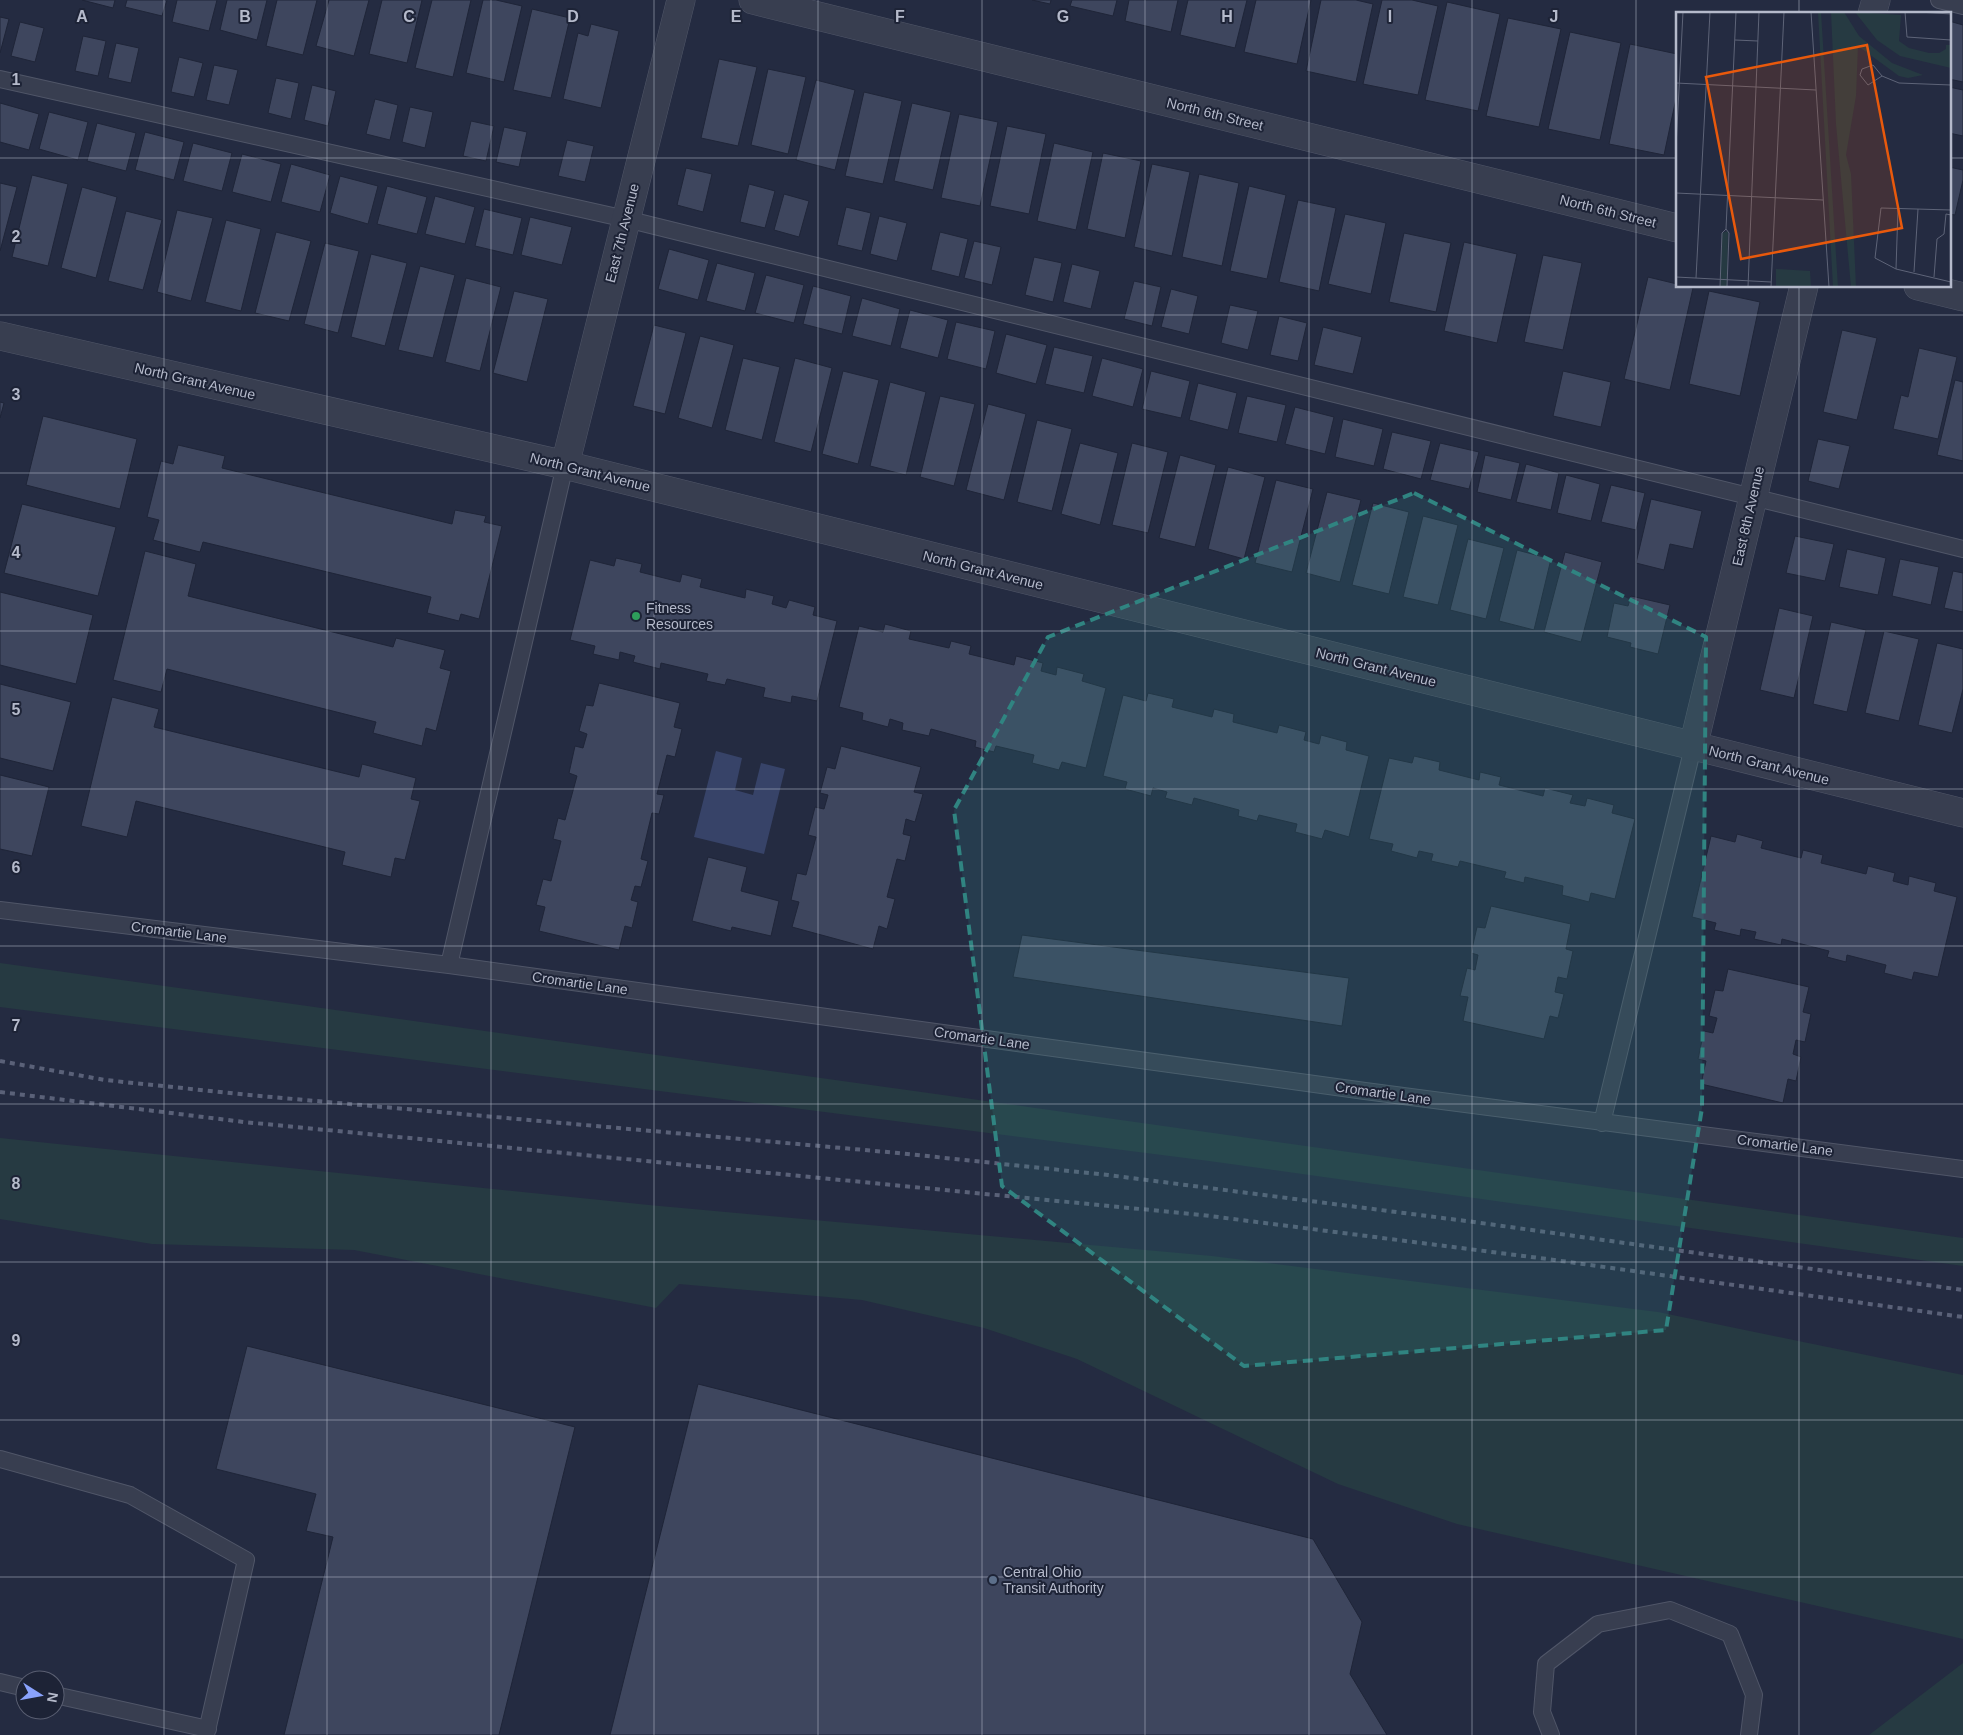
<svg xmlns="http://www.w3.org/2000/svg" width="1963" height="1735" viewBox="0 0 1963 1735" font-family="Helvetica,sans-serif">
	<rect width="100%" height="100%" fill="#242b41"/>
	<path fill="#263a42" d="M0,963L1963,1238V1266L1209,1161L0,1007Z
		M0,1138L649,1205L1212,1256L1658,1312L1963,1375V1639L1457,1524L1338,1484L1077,1359L984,1328L862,1300L679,1284L656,1308L354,1250L152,1244L0,1219Z
		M1963,1663V1735H1869Z"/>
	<path fill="#374368" d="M716,751L742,758L735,790L753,795L761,763L785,769L764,854L694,837Z"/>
	<path fill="#3e465e" stroke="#1f2538" d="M82,0H115L113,8Z
		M127,0H167L162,16L125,7Z
		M177,0H217L209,31L172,22Z
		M227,0H267L257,40L220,30Z
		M277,0H317L303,55L266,46Z
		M329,0H369L354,56L316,46Z
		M382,0H422L407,63L369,54Z
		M432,0H471L453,77L415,68Z
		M483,0H496L522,6L504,82L466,73Z
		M1032,0H1051L1050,4Z
		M1072,0H1117L1113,16L1070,6Z
		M1129,0H1178L1171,32L1125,21Z
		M1188,0H1247L1235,48L1180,35Z
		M1256,0H1311L1297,64L1244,52Z
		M1321,0H1356L1373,4L1356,82L1306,71Z
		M1382,0H1412L1438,6L1418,95L1363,84Z
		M1447,2L1500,14L1478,111L1425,100Z
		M532,9L570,18L551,98L513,90Z
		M0,17L9,19L0,53Z
		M1508,18L1561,29L1539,127L1486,116Z
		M1949,21L1963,25V82L1949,79Z
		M20,22L44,28L35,62L11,56Z
		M591,24L619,31L601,108L563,99L578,33L588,36Z
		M1570,32L1621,43L1600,140L1548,129Z
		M83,36L106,41L98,76L75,71Z
		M116,43L139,48L131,83L108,78Z
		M1630,44L1677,54V94L1664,155L1609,144Z
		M179,57L203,63L194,97L171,92Z
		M719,59L757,67L738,146L701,138Z
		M214,65L238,70L229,105L206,100Z
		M768,69L806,77L788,154L751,145Z
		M276,78L299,83L291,119L268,113Z
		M816,80L855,90L835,170L796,160Z
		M312,85L336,91L328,126L304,120Z
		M1949,87L1963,90V136L1949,133Z
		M864,92L902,101L883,184L845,176Z
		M375,99L398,105L390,140L366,134Z
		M0,103L39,114L29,150L0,142Z
		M912,103L951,112L933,190L894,181Z
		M410,107L433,112L425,148L402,142Z
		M49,112L88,122L78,160L39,149Z
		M959,114L998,122L980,206L941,198Z
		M471,121L494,126L486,161L463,156Z
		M97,123L136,133L126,171L87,161Z
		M1007,126L1046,134L1029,214L990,206Z
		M504,127L527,132L519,167L496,162Z
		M145,132L184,142L174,180L135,170Z
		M567,140L594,146L585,182L558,176Z
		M1677,142V157H1674Z
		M193,143L232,153L222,191L183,181Z
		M1054,143L1093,152L1076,230L1037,221Z
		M1103,153L1141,161L1125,238L1087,229Z
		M242,154L281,164L271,202L232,192Z
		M291,164L330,175L320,212L281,202Z
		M1152,164L1190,172L1172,256L1134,247Z
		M1949,167L1963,170V180L1955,215L1949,214Z
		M686,168L712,174L703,212L677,205Z
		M1199,174L1239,183L1222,266L1182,257Z
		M32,175L68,184L48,266L12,257Z
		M340,176L378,186L368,224L330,213Z
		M0,183L17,187L0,251Z
		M749,184L775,191L765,228L740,222Z
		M387,186L427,197L417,234L377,224Z
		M1249,186L1286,195L1267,279L1230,271Z
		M82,187L117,197L96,278L61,268Z
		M784,194L809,201L799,237L774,230Z
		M435,196L475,207L465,244L425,234Z
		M1298,200L1336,208L1319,291L1279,282Z
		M846,207L871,213L862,251L837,245Z
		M484,209L522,218L513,255L475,246Z
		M177,210L213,218L191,301L157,292Z
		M126,211L162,220L143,290L108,281Z
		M1345,214L1386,223L1371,294L1328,284Z
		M879,216L907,223L897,261L870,254Z
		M530,217L572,227L562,265L521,255Z
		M226,220L261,229L241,311L205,302Z
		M276,232L311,241L289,321L255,313Z
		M940,232L968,239L959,277L931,270Z
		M1404,233L1451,243L1436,312L1389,302Z
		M974,241L1001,247L992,285L964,278Z
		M1464,242L1517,254L1497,343L1444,331Z
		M325,243L359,251L338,333L304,324Z
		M669,249L709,260L698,300L658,289Z
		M371,254L407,263L385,346L351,337Z
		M1543,255L1582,263L1563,350L1524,342Z
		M1034,257L1062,263L1053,302L1025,295Z
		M717,263L755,273L745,311L706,301Z
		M1072,264L1100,271L1091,309L1063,302Z
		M420,266L455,275L433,358L398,350Z
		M766,275L804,285L794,323L755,313Z
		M1648,277L1677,284V286L1693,288L1670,390L1624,379Z
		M466,278L501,287L480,371L445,362Z
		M1134,281L1161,287L1152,326L1124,319Z
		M813,286L851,296L842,334L803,324Z
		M1171,289L1198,296L1189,334L1161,327Z
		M514,291L548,299L527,382L493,373Z
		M1709,291L1760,302L1740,396L1689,384Z
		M862,298L900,309L891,346L852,336Z
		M1230,305L1258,311L1248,350L1221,343Z
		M910,310L948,320L938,358L900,348Z
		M1279,316L1307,323L1298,361L1270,355Z
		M956,322L995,331L986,369L947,359Z
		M654,325L686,333L665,414L633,406Z
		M1323,327L1362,337L1353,374L1314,365Z
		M1842,330L1877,338L1857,420L1823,412Z
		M1006,334L1047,345L1036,384L996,373Z
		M700,336L734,345L712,428L678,418Z
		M1054,347L1093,356L1084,393L1045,384Z
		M1919,348L1957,357L1938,439L1893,429L1901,395L1908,397Z
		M743,358L780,367L762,440L725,430Z
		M795,358L832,368L811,452L774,442Z
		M1102,358L1143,369L1133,407L1092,396Z
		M843,371L879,380L858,464L822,454Z
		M1151,371L1190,381L1181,418L1142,409Z
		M1563,371L1611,382L1601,427L1553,416Z
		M1955,380L1963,382V461L1937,455Z
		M890,382L926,392L906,475L870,466Z
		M1198,383L1237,393L1228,430L1189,420Z
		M940,396L975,404L954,486L920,477Z
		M1247,396L1286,405L1277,442L1238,433Z
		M0,402L4,403L0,418Z
		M988,404L1026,414L1004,500L966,490Z
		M1295,407L1334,417L1325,454L1285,444Z
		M43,416L137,439L120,509L26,485Z
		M1343,419L1383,429L1374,466L1335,457Z
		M1037,420L1072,429L1052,511L1017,502Z
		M1392,432L1431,441L1421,479L1383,469Z
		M1818,439L1850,446L1839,489L1808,481Z
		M1080,443L1118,453L1100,525L1061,514Z
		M1132,443L1168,452L1148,533L1112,525Z
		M1440,443L1479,452L1469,489L1430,480Z
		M178,445L225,456L222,468L452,524L455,510L486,516L484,522L502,526L479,619L461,614L459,621L427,613L431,597L203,542L200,552L153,540L159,520L147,517L161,461L173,464Z
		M1180,455L1216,465L1195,547L1159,538Z
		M1485,455L1520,463L1511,500L1477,492Z
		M1526,464L1559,473L1551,510L1516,502Z
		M1228,467L1265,477L1244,559L1208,549Z
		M1566,475L1600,484L1591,521L1557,513Z
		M1276,480L1313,489L1292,572L1255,563Z
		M1611,485L1645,493L1636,530L1601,522Z
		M1327,492L1361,500L1340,582L1306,573Z
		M1651,499L1702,511L1693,549L1670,544L1664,570L1636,563Z
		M1373,503L1409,512L1389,594L1352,585Z
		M22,504L116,527L98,596L4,573Z
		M1423,516L1458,525L1438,605L1403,597Z
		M1795,536L1834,544L1825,581L1786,573Z
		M1468,539L1504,548L1486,619L1450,610Z
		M1847,549L1886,558L1878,595L1839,587Z
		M1517,550L1551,559L1534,630L1499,621Z
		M145,551L196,564L188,596L393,647L396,638L445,650L440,668L451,671L436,731L426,728L422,746L373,733L376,722L167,669L161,692L113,680Z
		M1565,552L1602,562L1581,642L1544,632Z
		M616,558L642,564L640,572L680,582L682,574L702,579L700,587L745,598L746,589L774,596L772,604L786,608L789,600L815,607L813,615L837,621L817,701L792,696L791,703L763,697L765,688L727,679L725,685L706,681L708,674L661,663L660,669L633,662L635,656L620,652L619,660L593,654L595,646L570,640L590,560L614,566Z
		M1900,559L1939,567L1931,605L1892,596Z
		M1953,571L1963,573V612L1944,608Z
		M0,592L93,615L76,684L0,665Z
		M1631,596L1670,605L1658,654L1630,647L1631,643L1607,637L1614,603L1628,606Z
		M1779,608L1813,616L1794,698L1760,690Z
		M1831,622L1866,630L1847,712L1813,704Z
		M885,624L911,631L909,639L949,648L951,641L971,646L969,654L1014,665L1016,656L1043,663L1041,671L1056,675L1057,667L1084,674L1082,681L1106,688L1086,768L1062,762L1059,770L1032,763L1034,755L996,746L994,752L975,747L976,741L931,729L929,736L902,730L903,723L890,719L888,727L862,720L863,713L839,707L859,626L883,632Z
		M1884,631L1919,639L1899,721L1865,713Z
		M1937,643L1963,649V689L1952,733L1918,725Z
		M599,683L680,703L674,727L682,729L675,757L667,755L657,794L664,795L659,814L652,813L641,859L648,861L641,887L635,886L631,900L638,902L632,928L625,926L619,950L539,931L545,907L536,905L543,879L551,881L561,841L553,839L558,818L565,820L577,776L569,773L575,746L583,748L587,734L579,731L586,705L593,706Z
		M0,684L71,702L53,771L0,758Z
		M1148,693L1174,699L1172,707L1212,717L1214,709L1234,714L1233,722L1277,733L1279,725L1306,732L1304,740L1319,744L1321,735L1347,742L1346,750L1369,756L1349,837L1325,830L1322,839L1295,832L1297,824L1259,815L1257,821L1238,816L1239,810L1194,798L1192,805L1165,798L1167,792L1153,788L1151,796L1125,789L1127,782L1103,776L1123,695L1146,701Z
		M112,697L159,709L154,727L359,777L362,764L416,778L411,799L420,801L405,860L395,858L391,877L342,865L345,852L136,801L127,837L81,826Z
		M841,746L921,767L914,792L923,794L915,822L906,819L903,834L911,836L905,861L897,859L887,897L895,899L887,929L879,926L873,949L792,927L799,902L791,900L797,873L806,875L816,837L808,835L815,807L824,809L828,795L820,793L827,767L835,769Z
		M1414,756L1440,762L1439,770L1479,780L1480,772L1501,777L1499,785L1543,796L1545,788L1573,795L1570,803L1585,806L1587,798L1614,805L1612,813L1635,819L1615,899L1591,893L1589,902L1562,895L1563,886L1525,877L1524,883L1504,878L1506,872L1460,861L1458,867L1431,861L1433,854L1419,851L1417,858L1391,851L1393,844L1369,839L1389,758L1412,763Z
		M0,775L49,787L32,856L0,849Z
		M1737,834L1763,841L1761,848L1801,858L1803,850L1823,855L1821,863L1866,874L1868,866L1895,873L1893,881L1908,885L1909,876L1936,883L1934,891L1957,897L1938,977L1914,972L1912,980L1884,973L1886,965L1847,955L1846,962L1827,957L1829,951L1782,939L1781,945L1754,939L1756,932L1741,929L1740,936L1714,930L1716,923L1692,917L1711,836L1735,842Z
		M708,857L747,867L741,891L779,901L771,936L732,927L731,931L692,921Z
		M1491,906L1571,924L1566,949L1573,951L1567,979L1558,977L1555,992L1564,994L1558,1018L1550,1016L1544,1039L1463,1021L1468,997L1460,996L1467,968L1475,970L1478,955L1471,953L1477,927L1485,928Z
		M1022,935L1349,978L1342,1026L1013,977Z
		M1728,969L1809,987L1803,1012L1811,1014L1805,1042L1796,1040L1793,1054L1801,1057L1796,1081L1788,1079L1783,1103L1701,1084L1706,1061L1698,1059L1704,1031L1713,1033L1717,1018L1709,1016L1715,990L1723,991Z
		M247,1346L575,1427L499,1735H284L333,1537L306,1531L316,1494L216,1469Z
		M698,1384L1313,1539L1362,1622L1350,1674L1387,1735H610Z"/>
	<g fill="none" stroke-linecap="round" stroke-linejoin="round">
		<defs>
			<path id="lane" d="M1939,0L1963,6
				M0,79L626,219L1963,549
				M0,910L449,965L1365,1091L1963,1169
				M449,965L565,465
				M1602,1123L1693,747
				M0,1459L130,1495L246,1560L206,1735
				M0,1682L25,1688
				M55,1695L208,1729
				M1551,1735L1542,1712L1546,1664L1598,1624L1670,1610L1730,1634L1754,1695L1749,1735"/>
			<path id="street" d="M753,0L1677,228
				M1872,14L1876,0
				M1918,286L1963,297
				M0,336L565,465L1963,813
				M565,465L681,0
				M1693,747L1804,286"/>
		</defs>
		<use href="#lane" stroke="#505668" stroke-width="18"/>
		<use href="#street" stroke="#505668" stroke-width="29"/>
		<use href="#lane" stroke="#383e50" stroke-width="16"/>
		<use href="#street" stroke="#383e50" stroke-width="28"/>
		<path stroke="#5a6178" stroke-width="4" stroke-dasharray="5 5" stroke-linecap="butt" d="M0,1061L105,1080L249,1095L898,1153L1108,1175L1474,1222L1963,1290
			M0,1092L244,1122L1202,1215L1547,1259L1963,1317"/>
	</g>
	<path fill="#308481" fill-opacity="0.2" stroke="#308481" stroke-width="4" stroke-dasharray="10 6" stroke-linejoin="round" d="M1414,493L1706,637L1702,1108L1666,1330L1244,1366L1002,1186L954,810L1048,637Z"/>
	<path fill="none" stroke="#b5bacb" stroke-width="1" stroke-opacity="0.55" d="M164,0V1735M327,0V1735M491,0V1735M654,0V1735M818,0V1735M982,0V1735M1145,0V1735M1309,0V1735M1472,0V1735M1636,0V1735M1799,0V14M0,158H1677M1949,158H1963M1799,286V1735M0,315H1963M0,473H1963M0,631H1963M0,789H1963M0,946H1963M0,1104H1963M0,1262H1963M0,1420H1963M0,1577H1963"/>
	<circle fill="#2e9e5b" stroke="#1d2336" stroke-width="2" cx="636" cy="616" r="5"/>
	<circle fill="#5c6f8a" stroke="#1d2336" stroke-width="2" cx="993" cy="1580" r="5"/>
	<g text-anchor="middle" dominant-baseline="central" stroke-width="4" stroke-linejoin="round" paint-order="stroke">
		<g font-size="14" fill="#b5bacb" stroke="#1d2336">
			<text transform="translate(1215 114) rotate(14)">North 6th Street</text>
			<text transform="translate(1608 211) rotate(14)">North 6th Street</text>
			<text transform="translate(622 233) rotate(-76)">East 7th Avenue</text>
			<text transform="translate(195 381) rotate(13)">North Grant Avenue</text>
			<text transform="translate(590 472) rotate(14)">North Grant Avenue</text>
			<text transform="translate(1748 516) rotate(-77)">East 8th Avenue</text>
			<text transform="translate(983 570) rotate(14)">North Grant Avenue</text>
			<text transform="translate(1376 667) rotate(14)">North Grant Avenue</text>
			<text transform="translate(1769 765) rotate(14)">North Grant Avenue</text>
			<text transform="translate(179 932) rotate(7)">Cromartie Lane</text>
			<text transform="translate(580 983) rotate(8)">Cromartie Lane</text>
			<text transform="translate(982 1038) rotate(8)">Cromartie Lane</text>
			<text transform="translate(1383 1093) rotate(8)">Cromartie Lane</text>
			<text transform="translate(1785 1145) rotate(7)">Cromartie Lane</text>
		</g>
		<g font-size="14" fill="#b5bacb" stroke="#1d2336" text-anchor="start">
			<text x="646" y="608">Fitness<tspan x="646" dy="16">Resources</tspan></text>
			<text x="1003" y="1572">Central Ohio<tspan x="1003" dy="16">Transit Authority</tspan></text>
		</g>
	</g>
	<g transform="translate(1676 12)">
		<rect width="275" height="275" fill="#242b41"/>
		<path d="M142,0H145L162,275H157ZM155,0H168L183,24L216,51L247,63L232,66L223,64L182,34L180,84L170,143L175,162L180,275H175L160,112ZM179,0L225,3L223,29L233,36L253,41H263L270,37V33H275V56L224,44L201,28ZM52,219L51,275H44L46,221ZM100,257L134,259L135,275H100Z" fill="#263a42"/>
		<path fill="none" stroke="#5e6478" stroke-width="1" d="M135,0L153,275M229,0L231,25L275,28M242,0L275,2M59,28L82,29M206,64L192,73L184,63L186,57L197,53L206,64L223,71L275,73M0,71L140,78M0,135L7,0M0,181L147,188M275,198L205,196L199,246L220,257L275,270M220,257L222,196M238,260L242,197M0,265L95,270M258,265L261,227L268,222L270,202L275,203M20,266L34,0M44,275L46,221L50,217M51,275L53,221L50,217L60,0M72,275L83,0M95,275L108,0"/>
		<path fill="#e8590c" fill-opacity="0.15" stroke="#e8590c" stroke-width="2.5" d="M191,33L226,216L65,247L30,65Z"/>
		<rect width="275" height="275" fill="none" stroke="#b5bacb" stroke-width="2.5"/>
	</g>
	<g font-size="16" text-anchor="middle" font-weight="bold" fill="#b5bacb" stroke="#1d2336" stroke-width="4" stroke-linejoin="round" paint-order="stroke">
		<text x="82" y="22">A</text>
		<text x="245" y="22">B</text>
		<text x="409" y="22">C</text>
		<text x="573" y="22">D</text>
		<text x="736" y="22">E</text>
		<text x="900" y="22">F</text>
		<text x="1063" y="22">G</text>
		<text x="1227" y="22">H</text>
		<text x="1390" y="22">I</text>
		<text x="1554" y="22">J</text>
		<text x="16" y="85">1</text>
		<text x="16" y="242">2</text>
		<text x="16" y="400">3</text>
		<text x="16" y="558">4</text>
		<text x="16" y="715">5</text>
		<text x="16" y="873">6</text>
		<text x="16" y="1031">7</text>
		<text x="16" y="1189">8</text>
		<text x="16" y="1346">9</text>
	</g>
	<g transform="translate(40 1695) rotate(101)"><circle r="24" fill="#1d2336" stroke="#5a5f72"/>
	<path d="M0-4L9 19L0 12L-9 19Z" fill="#89a2fc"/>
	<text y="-8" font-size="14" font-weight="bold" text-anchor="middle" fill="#b5bacb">N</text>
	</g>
</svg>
